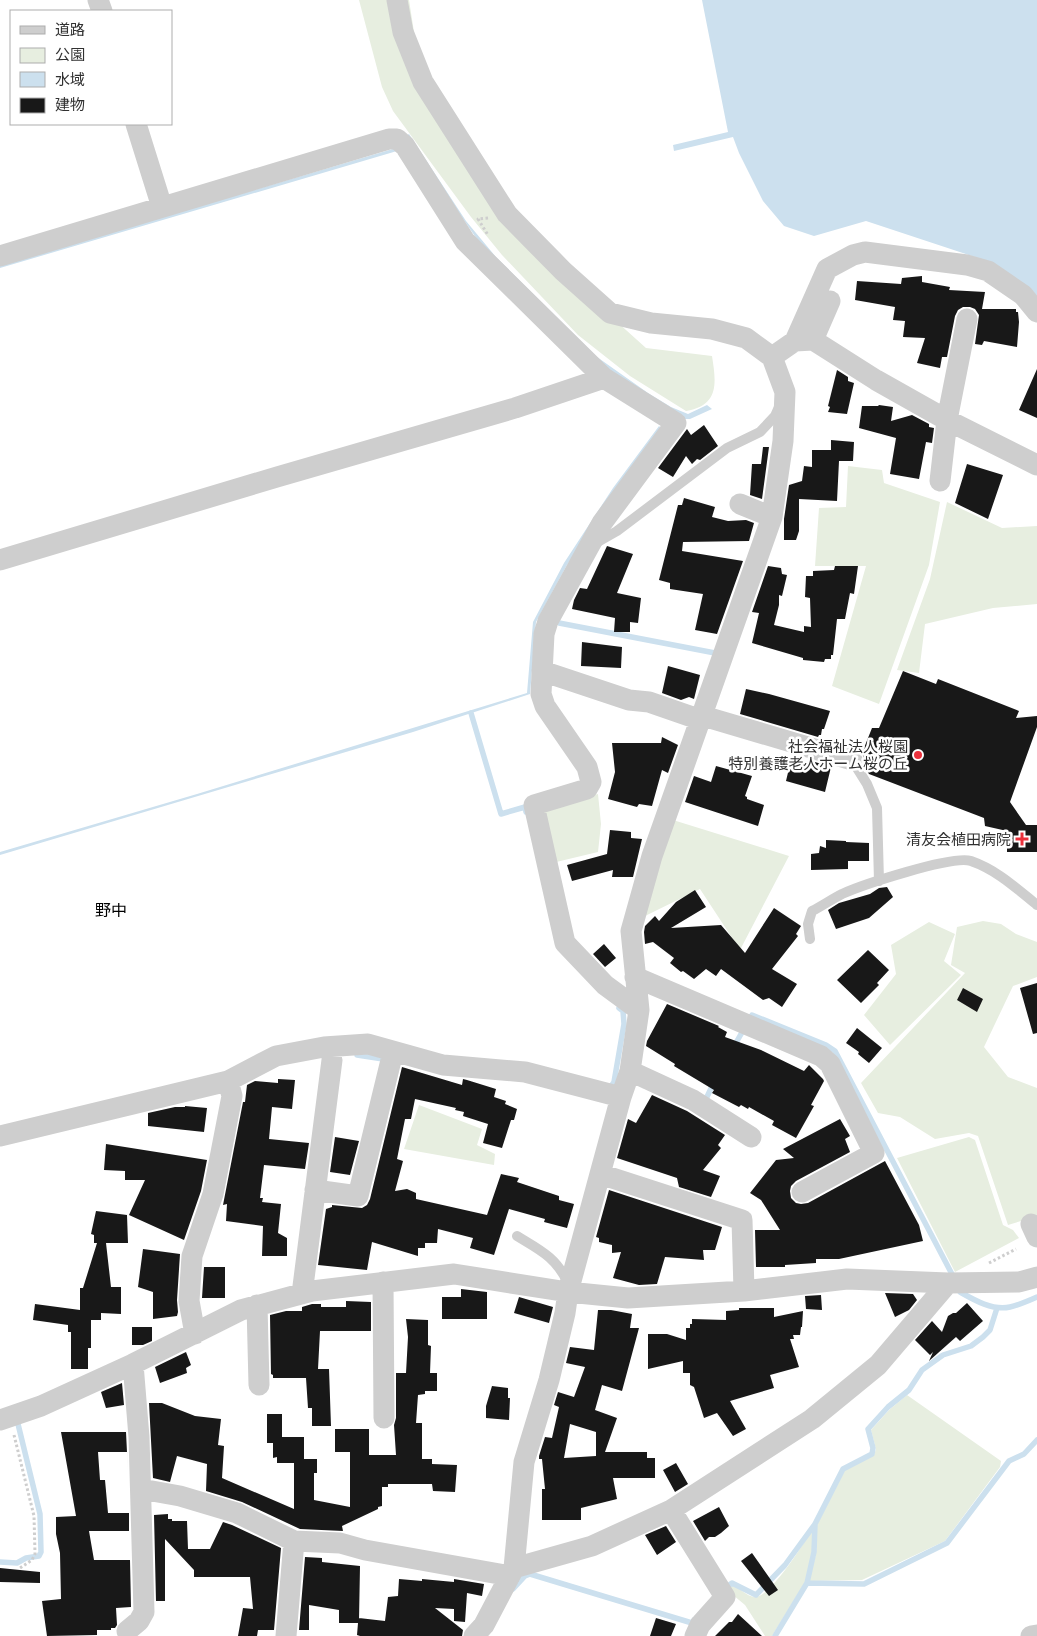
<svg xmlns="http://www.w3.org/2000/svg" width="1037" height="1636" viewBox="0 0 1037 1636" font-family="'Asap Condensed','Noto Sans JP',sans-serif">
	<rect width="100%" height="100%" fill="#fff"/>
	<path fill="#e7eee0" d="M359,0H409L419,64L546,258L646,348L712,356C716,382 720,405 686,411L630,376L578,335L502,255L471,217L393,111L382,87Z
		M848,466L882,470L884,483L940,502L929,565L879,704L832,686L866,566H815L819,508L846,507Z
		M947,502L1002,528L1037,526V604L993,608L925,624L919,673L897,670L930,579Z
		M598,794L601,824L598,852L552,863L542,810Z
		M673,820L789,856L740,950L700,889L643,917Z
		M983,921L1001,924L1016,934L1037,942V977L1013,986L984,1047L1008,1077L1037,1088V1216L1008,1225L978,1136L969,1133L935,1139L900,1117L878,1113L861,1083L965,973L951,965L957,927Z
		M929,922L955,934L944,961L961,975L890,1045L864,1015L896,974L891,945Z
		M419,1105L482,1129L477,1145L495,1154L494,1165L404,1149Z
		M969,1137L975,1140L1003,1225L1013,1230L1019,1238L955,1272L897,1158Z
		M907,1395L1001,1461L1000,1467L945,1541L862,1580L809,1581L816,1554L817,1525L845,1470L874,1455L876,1449L871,1430L889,1410Z
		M810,1533H814L813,1552L805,1582L772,1636H765L745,1605L727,1590L733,1585C739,1588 747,1596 754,1597C768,1600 803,1545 810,1533Z"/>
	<path fill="#cce0ee" d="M702,0H1037V300L987,261L866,221L814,236L784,226L763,201L739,153L733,137L674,151L673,145L728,132Z
		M409,134L466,221L496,257L597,357L648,393L671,407L688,414L707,405L712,409L690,419H681L596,361L483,248L406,136Z
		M396,148L397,151L0,268V265Z
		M659,426L661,428L613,495L567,565L536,622L530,694L413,732L0,855V852L197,794L527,693L533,622L564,563L613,488Z"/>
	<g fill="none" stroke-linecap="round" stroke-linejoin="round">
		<path stroke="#cce0ee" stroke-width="5.5" d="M559,623L715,653
			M471,713L501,814L525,807L526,812
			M733,1048L752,1015L826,1045L835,1051L954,1278
			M357,1055L383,1059
			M609,1089L614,1082L624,1024L623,1011L619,1008
			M702,1102L706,1099L714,1082
			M959,1289L960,1292C974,1300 993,1311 1010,1307C1019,1305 1028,1301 1037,1297
			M0,1562L17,1563L26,1558L39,1556L41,1552L40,1514L18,1424
			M807,1583L864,1584L947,1543L1003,1469L1009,1461L1024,1454L1037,1440
			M513,1589L525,1576L530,1574L692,1623L694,1620
			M724,1589L732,1583L756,1595L785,1565L815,1524L843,1469L872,1454L873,1448L868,1429L888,1407L909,1390L922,1370L943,1355L971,1346L983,1337L990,1330L997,1308
			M775,1636L807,1583L814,1552L815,1524"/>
	</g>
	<path fill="#181818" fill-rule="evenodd" d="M922,276V282L950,287L949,290L985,292L982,309H1016V312H1018L1019,322L1017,347L984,341L982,345L975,344L979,315L975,309L970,307H963L958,310L955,316L947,357H942L940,368L917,363L925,338L903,337L905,321L893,320L895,307L855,300L857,281L901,284L902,278Z
		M1037,369V418L1019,410Z
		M837,370L848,377V381L854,383L847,414L828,412L830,407L828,406Z
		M879,405L893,407L891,421L912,415L929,424V427L934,428L932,443L926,442L919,479L890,474L896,438L859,428L862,406H878Z
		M704,425L718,446L700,460L697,459L692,464L686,456L673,477L658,468L687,429L691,435Z
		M831,440L854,442L853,461H839L837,501L799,499V531L796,540H784V519L789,485L802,481L804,466L812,467V450H831Z
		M763,447H769L762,499L750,495L752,464H761Z
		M967,464L1003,475L988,519L955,503Z
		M684,498L715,507L712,517L728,521L746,520L754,523L749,541L683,542L682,551L743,561L717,634L695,630L703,594L670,589V583L659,580L678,505H682Z
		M607,546L633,554L617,593L641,598L638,623L630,622V632H614L615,618L572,609L574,600L580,588L587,589Z
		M768,566L781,568L782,574L787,575L782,596L779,595V605L774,625L804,632V626L811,627L810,598L805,597L806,576H813V571L834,570L835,566H858L854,594L850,593L845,619H837L833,655H831V659H825L824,662L803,660V658L752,643L759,613L752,612Z
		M582,642L622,647L621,668L581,666Z
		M668,666L700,675L694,699L689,697L681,700L662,693Z
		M903,671L936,684L938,679L1019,711L1016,718L1037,716V727L1010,802L1026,825H1037V852H1007V831L985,826L984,818L869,774L863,765L864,758L862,753L872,728H879Z
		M746,689L769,694L830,711L824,729H822L821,735H819L818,737L740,714Z
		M662,737L678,745L668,773L662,770L652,806L639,804L637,807L608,799L615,772L612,743H661Z
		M791,760L814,765L815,762L831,767L825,792L786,781Z
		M716,766L752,776L745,796L747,797V799L764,805L758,826L685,802L694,776L711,782Z
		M610,830L631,832V838L642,839L633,877H612L613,870L572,881L567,865L607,854Z
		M826,840L846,841V842L869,843V861H848V869L811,870V854L819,853L820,846L826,848Z
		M887,887L893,897L869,918L836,929L828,910L839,903L870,894L879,888Z
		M695,890L706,907L671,928L721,925L745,953L774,908L801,926L796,934L798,936L772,969L797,984L782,1007L769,998L763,1000L721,969L716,976L706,969L694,979L683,971L681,972L670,963L674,958L653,942L645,944L644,932L645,926L655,916L659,921L676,902Z
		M604,944L616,958L605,967L593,954Z
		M868,950L889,970L877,983L879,985L861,1003L837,980Z
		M1037,983V1033L1033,1034L1020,988Z
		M963,988L983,999L977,1012L957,1000Z
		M667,1004L719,1026L718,1027L727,1032L725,1037L761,1050L804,1071L809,1065L823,1079L824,1081L811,1105L814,1106L796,1138L772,1125L774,1121L749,1107L748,1109L741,1105L739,1107L712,1093L714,1090L674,1066L675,1064L646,1046L647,1041Z
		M857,1028L882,1048L869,1063L858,1054L859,1052L846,1043Z
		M402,1067L462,1085L463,1079L467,1080L496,1089L494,1097L506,1101L505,1104L517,1109L514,1120H511L502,1148L483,1143L488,1124L463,1116L464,1112L455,1110L456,1108L415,1099L411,1119H405L397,1159L403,1161L395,1191L407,1189L416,1193V1199L487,1215L501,1174L519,1178L517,1182L559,1196V1200L574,1204L567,1228L544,1222L545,1219L509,1209L494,1255L470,1248L473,1238L438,1229L437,1243H425V1248H418V1256L372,1242L367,1270L318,1265L326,1209L332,1207V1205L362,1208L367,1205L370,1199Z
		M278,1079L295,1080L292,1109L272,1107L269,1139L309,1143L305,1169L264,1165L260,1198H263L262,1202L281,1204L278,1233L287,1238V1256H262L263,1226L226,1221L227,1204L223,1205L243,1102H245L247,1085L255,1081L278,1083Z
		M652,1095L687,1111L725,1135L718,1145L721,1148L703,1170L720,1176L711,1197L679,1187L677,1178L617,1158L628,1119L636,1123Z
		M185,1106L207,1108L204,1132L148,1126V1113L175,1107H185Z
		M840,1119L850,1136L845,1139L850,1152L796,1181L791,1186L790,1191L791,1198L796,1203L801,1204L808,1203L885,1161L919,1225L923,1241L839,1259H816V1263L785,1265V1267H756L755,1230H780L761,1200L750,1193L776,1160L794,1158L783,1149Z
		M335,1137L359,1141L350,1175L330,1172Z
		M106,1144L207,1160L201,1191L184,1240L129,1215L145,1180H125V1171L104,1170Z
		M609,1190L722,1227L715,1250H703L704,1260L665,1257L657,1284L639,1285L613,1278L621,1252L612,1253V1245L599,1242V1238L596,1237Z
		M96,1211L127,1215L128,1243H106L111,1287H121V1314L101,1313V1320H91V1348H88V1369H71V1332H68V1325L33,1320L35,1304L80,1310V1288H83L97,1243H94V1235L91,1234Z
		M143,1249L180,1254L177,1300L178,1312L177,1316L153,1319V1292L138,1287Z
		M204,1267H225V1298H202Z
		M461,1289L487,1292V1319H442V1297H461Z
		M885,1293L913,1294L917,1300L909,1310L895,1317Z
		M821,1295L822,1310L806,1309L805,1296Z
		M519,1297L553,1307L549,1323L514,1313Z
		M346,1301L371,1302V1331H320L318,1369H329L331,1426H312V1408H308L306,1378H273V1375L271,1374L270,1315L286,1311H302V1307L312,1304H321V1307H346Z
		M967,1303L983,1321L960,1341L956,1337L929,1361L933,1352L930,1355L915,1340L932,1321L942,1332L948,1316L953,1313H956Z
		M739,1308H774V1317L803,1311L802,1327H801L800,1335H793L794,1339H790L799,1367L770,1375L774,1388L730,1401L746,1429L733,1436L717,1413L704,1418L694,1387L690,1385V1373H683V1361L648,1369V1334H667L686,1340V1328H690V1324H692V1319L726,1320V1311L739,1310Z
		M598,1310H611L632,1314L630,1328H639L622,1391L602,1385L595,1410L617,1418L605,1452H647V1458H655V1478H613L617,1499L581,1508V1520H542V1489H545L542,1459H539V1456L545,1437L552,1438L559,1407L554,1405L558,1392L574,1397L585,1367L566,1363L570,1347L594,1350ZM570,1424L596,1432V1456L564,1458Z
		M406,1319L428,1320V1345L431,1346L430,1373H437V1391H425V1394L418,1395L416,1423H422V1459H432V1464L457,1465L455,1492L433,1491L432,1484H388V1487H382V1506L378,1507V1509L342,1526L343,1531L300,1529L242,1502L206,1491L207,1464L177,1456L170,1482L153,1478L149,1403H162L195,1416L221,1419L218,1445L224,1446L222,1478L294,1509V1463H277V1457L273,1458V1443H267V1414H282V1437H304V1459H317V1473H314V1500L350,1507V1452H335V1429H369V1455H396L394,1425L396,1418V1373H406L408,1337Z
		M132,1327H152V1341L143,1345H132Z
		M186,1352L191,1365L186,1368L187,1373L160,1383L155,1367Z
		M122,1383L124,1405L106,1408L101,1392Z
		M492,1386L508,1388V1398H510L509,1420L486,1418V1406Z
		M61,1432H126L128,1473L127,1452H98L100,1480H105L108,1513H129V1531H89L94,1560H130L131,1607L116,1608L117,1625L115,1628H111V1630H97V1635L47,1636L42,1601L61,1599L60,1553L56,1534V1517L76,1516Z
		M676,1463L688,1484L675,1492L663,1470Z
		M719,1507L729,1526L721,1533L715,1537H709L705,1541L693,1521Z
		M168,1514V1519H172V1521H187L188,1549H210L223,1522L232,1525L281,1548L274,1630H258L257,1636H238L243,1608L253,1609L250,1577H194V1570L165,1539V1601H156L154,1515Z
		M666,1526L676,1542L657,1555L645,1535Z
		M752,1553L778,1590L769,1596L741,1561Z
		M305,1557L322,1558V1562L360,1566L359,1620V1618L385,1621L388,1597L398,1596L399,1579L422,1581V1579L454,1582V1579L484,1584L482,1596L467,1593L465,1622L454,1621V1609L435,1608L463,1630L462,1636H360L357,1635L358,1623H339V1610L309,1605V1630H299Z
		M0,1568L40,1572V1583L0,1582Z
		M738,1614L762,1636H715L729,1622H732Z
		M656,1618L676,1624L671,1636H650Z"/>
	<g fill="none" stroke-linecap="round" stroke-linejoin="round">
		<path stroke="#cecece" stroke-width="3" stroke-dasharray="2.5 2.5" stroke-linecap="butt" d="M488,218L478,219L488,235
			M989,1263L1016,1249
			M14,1435L34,1516L35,1554L32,1560L20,1568"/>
		<path stroke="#cecece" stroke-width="10" d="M596,543L617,531L727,448L760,432L775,416L779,407
			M852,760L867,784L877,808L879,881
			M810,939L808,924L812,911C822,906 832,899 842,894C862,885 952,855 971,861C997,870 1016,888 1037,905
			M517,1236C540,1250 556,1257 568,1283"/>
		<path stroke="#cecece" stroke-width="21" d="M98,0L102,11
			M397,0L403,32L423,82L507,214L563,271L610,313L651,323L712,329L746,338L772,357
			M136,124L162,207
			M0,256L389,139H397L405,146L465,241L604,378L676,423L602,523L548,621L544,634L541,694L545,706L587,767L591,782L587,789L534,805L565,943L605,985L639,1010
			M813,340L830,301
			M795,341L813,340L876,380L947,420L1037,465
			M940,481L947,420L967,319
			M740,504L772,517
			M0,560L277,477L515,408L604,378
			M542,671L629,700L649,702L701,720
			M703,716L852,760
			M635,977L821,1056L830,1064L874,1153L802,1192
			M630,1071L693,1100L751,1137
			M0,1136L228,1081L276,1056L324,1047L368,1044L443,1065L525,1072L621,1097
			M600,1174L742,1220L744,1291
			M315,1190L358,1196L393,1052
			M1031,1224L1037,1237
			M383,1282L384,1418
			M302,1294L332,1060
			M257,1305L259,1385
			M195,1334L189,1301L192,1256L213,1194L232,1096L228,1081
			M0,1420L41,1406L133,1364L241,1310L312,1291L454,1274L568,1292L628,1298L744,1291L847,1279L948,1283L1019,1282L1037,1277
			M141,1489L180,1496L237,1513L294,1541L340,1543L365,1550L510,1576
			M671,1510L725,1597L700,1625L695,1636
			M514,1568L592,1546L671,1510L812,1419L878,1365L948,1283
			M127,1631L139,1621L144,1612L139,1437L133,1364
			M286,1636L294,1541
			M474,1636L484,1625L514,1568L524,1462L549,1380L565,1313L568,1292L600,1174L621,1097L630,1071L639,1010L631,931L652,856L772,517L783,441L785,392L772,357L795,341L827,269L853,255L865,252L967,265L988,271L1023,295L1037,312
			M1031,1636L1037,1635"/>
	</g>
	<g fill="#eb313c" stroke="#fff" stroke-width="2">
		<circle cx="918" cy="755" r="5"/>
		<path d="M1019.5 831.5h5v5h5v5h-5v5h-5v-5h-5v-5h5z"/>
	</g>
	<g text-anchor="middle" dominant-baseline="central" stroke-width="5" stroke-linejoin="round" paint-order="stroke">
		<g font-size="15" fill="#313131" stroke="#fff" text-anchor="end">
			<text x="908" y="746">社会福祉法人桜園<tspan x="908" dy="17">特別養護老人ホーム桜の丘</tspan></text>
			<text x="1011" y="839">清友会植田病院</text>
		</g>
		<g font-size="16" fill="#000" stroke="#fff">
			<text x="111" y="910">野中</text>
		</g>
	</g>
	<rect x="10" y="10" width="162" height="115" fill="#ffffff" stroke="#adadad"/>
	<rect x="20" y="26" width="25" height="8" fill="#cecece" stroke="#adadad"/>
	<text x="55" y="35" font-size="15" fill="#313131">道路</text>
	<rect x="20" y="48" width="25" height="15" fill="#e7eee0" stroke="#adadad"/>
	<text x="55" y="60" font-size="15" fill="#313131">公園</text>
	<rect x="20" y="72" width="25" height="15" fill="#cce0ee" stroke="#adadad"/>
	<text x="55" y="85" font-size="15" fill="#313131">水域</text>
	<rect x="20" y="98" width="25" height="15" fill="#181818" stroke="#adadad"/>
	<text x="55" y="110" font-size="15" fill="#313131">建物</text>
</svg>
